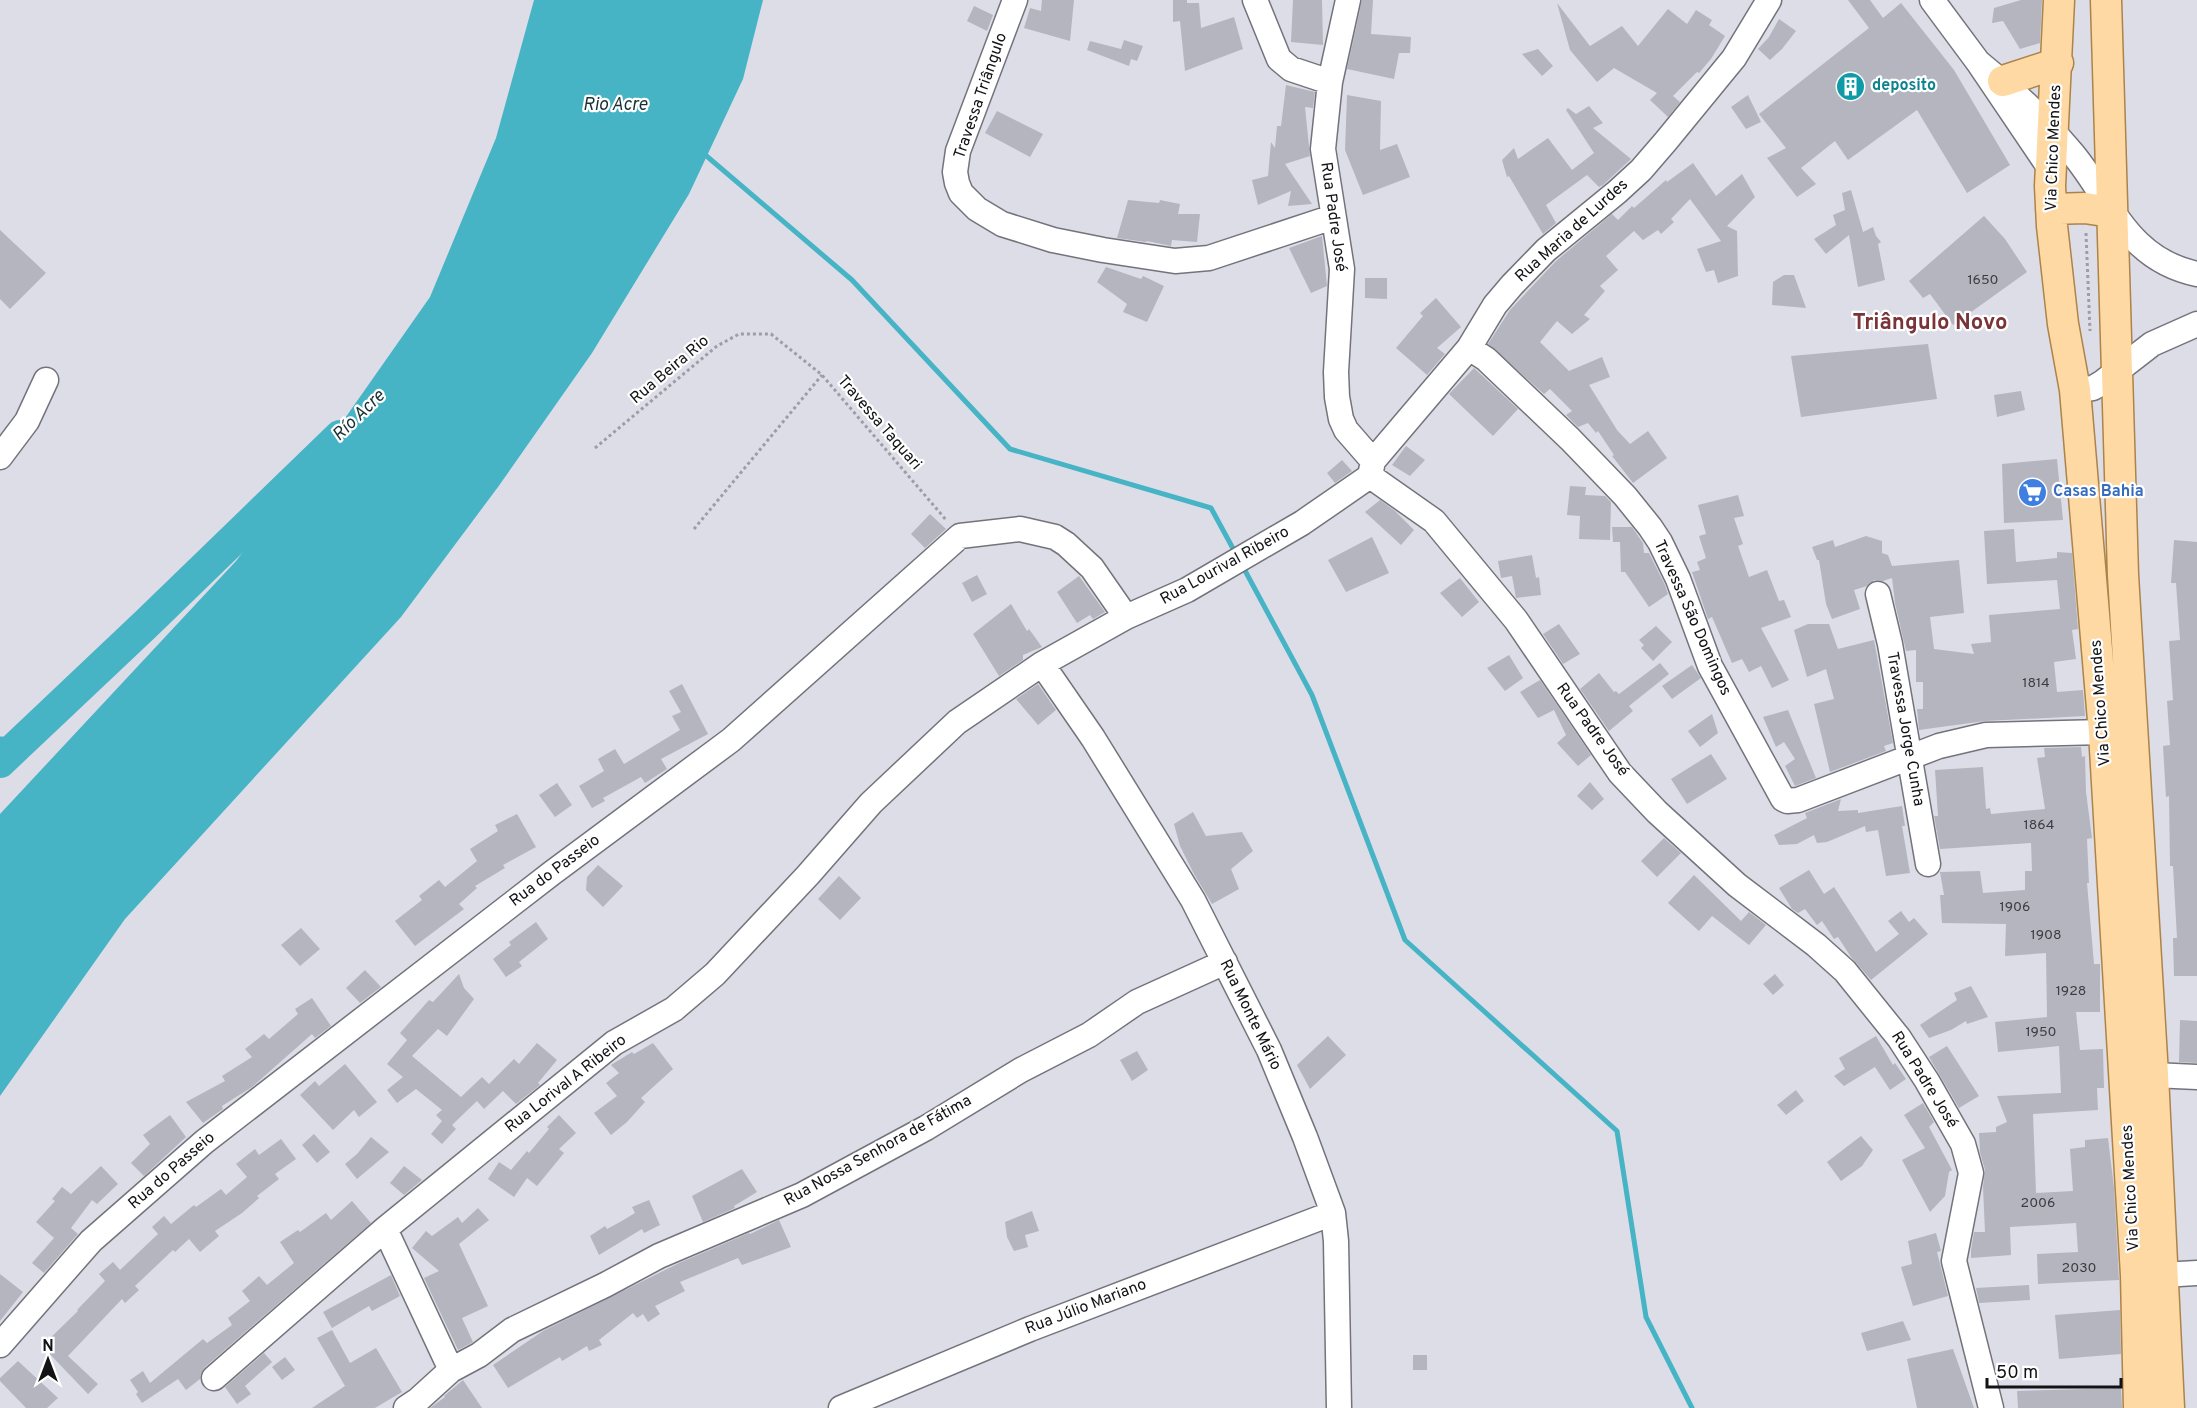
<svg xmlns="http://www.w3.org/2000/svg" width="2197" height="1408" viewBox="0 0 2197 1408" font-family="Overpass,sans-serif">
	<rect width="100%" height="100%" fill="#dddde8"/>
	<path fill="#47b4c5" d="M534,0H763L743,79L689,194L592,353L498,487L401,617L125,919L0,1096V814L236,561L336,431L430,297L496,138Z"/>
	<g fill="none" stroke-linecap="round" stroke-linejoin="round">
		<path stroke="#47b4c5" stroke-width="5" d="M703,153L852,280L1010,449L1211,508L1236,554
			M1242,565L1312,695L1405,940L1617,1131L1646,1317L1692,1408
			M0,739L23,740"/>
		<path stroke="#47b4c5" stroke-width="32" d="M0,762L146,624L340,436"/>
	</g>
	<path fill="#b5b5bf" d="M1042,0H1074L1070,41L1024,28L1030,8L1041,11Z
		M1173,0H1187V3H1199L1201,28L1234,17L1243,49L1185,71L1180,21L1173,22Z
		M1293,0H1322L1323,45L1291,42Z
		M1362,0H1373L1371,34L1411,37L1410,53H1399L1394,79L1347,69Z
		M1848,0H1870L1883,18L1901,3L1954,70L2010,165L1967,193L1917,110L1848,160L1835,141L1801,168L1816,184L1797,197L1767,158L1786,148L1759,114L1869,28Z
		M2021,0H2042L2040,43L2020,49L2003,21L1992,23L1994,8Z
		M1557,3L1590,46L1622,26L1638,46L1668,9L1687,24L1696,10L1712,20L1709,25L1725,36L1711,59L1699,73L1697,72L1673,96L1680,102L1668,117L1650,100L1657,93L1614,68L1597,82L1570,50Z
		M974,6L993,15L987,31L967,21Z
		M1779,19L1796,31L1782,49L1770,60L1758,49L1769,37Z
		M1124,40L1143,46L1137,61L1131,59L1129,66L1087,50L1090,41L1121,49Z
		M1538,49L1553,66L1542,76L1522,54Z
		M1286,85L1315,92L1313,108L1305,107L1310,156L1285,164L1312,204L1288,206L1291,191L1258,205L1252,180L1268,176L1271,142L1275,148L1277,126H1281Z
		M1347,95L1381,101L1380,150L1397,144L1410,177L1363,195L1345,150Z
		M1748,95L1761,122L1746,129L1731,107Z
		M1589,106L1603,123L1593,128L1631,159L1603,185L1599,187L1587,175L1546,205L1556,223L1543,234L1509,176L1507,177L1502,160L1514,148L1518,159L1548,138L1572,170L1594,153L1566,110L1568,108L1576,114Z
		M997,111L1043,134L1030,157L985,133Z
		M1693,163L1716,196L1742,174L1755,197L1727,226L1737,231L1738,276L1718,283L1714,270L1706,272L1697,249L1721,241L1690,199L1671,219L1674,222L1661,234L1658,230L1643,240L1634,231L1606,256L1618,270L1600,286L1605,291L1584,315L1590,319L1572,334L1557,321L1540,342L1569,371L1602,357L1610,377L1589,385L1617,430L1630,444L1648,431L1667,458L1633,483L1612,456L1614,455L1598,431L1596,433L1588,423L1578,427L1566,415L1572,411L1550,389L1544,394L1488,344L1510,310L1556,261L1612,214L1618,220L1632,206L1634,208L1666,180L1667,182Z
		M1851,190L1863,232L1873,227L1876,236L1881,242L1878,244L1885,280L1858,287L1849,235L1826,254L1814,239L1836,225L1833,215L1845,210L1842,193Z
		M1128,200L1159,203L1160,200L1180,204L1178,214H1200L1197,242L1172,240L1171,246L1147,241L1146,242L1117,238Z
		M1984,216L2005,239L2027,272L1953,325L1930,294L1923,298L1909,281Z
		M0,230L46,273L10,309L0,299Z
		M1322,236L1327,286L1311,293L1289,248Z
		M1106,267L1141,279L1143,276L1164,286L1147,322L1123,312L1127,304L1097,282Z
		M1784,275H1794L1806,308L1772,305L1773,282Z
		M1365,278H1387V299L1365,298Z
		M1436,298L1461,327L1437,348L1445,354L1427,375L1396,348L1423,316L1420,313Z
		M1928,344L1937,399L1801,417L1791,356Z
		M1474,368L1518,409L1493,436L1449,394Z
		M2021,391L2025,410L1997,417L1994,395Z
		M1406,446L1425,460L1410,476L1392,465Z
		M2057,459L2063,520L2004,523L2002,464Z
		M1342,460L1352,471L1335,483L1327,473Z
		M1570,486L1586,487L1585,495L1605,496L1611,502L1610,540L1579,539L1580,516L1567,515Z
		M1738,495L1744,516L1734,518L1743,544L1738,546L1749,577L1767,570L1779,601L1784,600L1791,617L1761,628L1789,680L1772,688L1761,666L1749,672L1742,659L1732,663L1712,617L1708,619L1692,572L1700,570L1697,562L1706,558L1699,536L1706,534L1698,505Z
		M1380,500L1395,511L1414,530L1401,545L1365,512Z
		M930,514L946,529L925,548L911,534Z
		M1612,527H1632L1643,543L1644,553H1649L1665,585L1668,594L1649,607L1625,572H1621L1620,542H1613Z
		M2014,529L2016,562L2057,558V552L2072,553L2078,629L2072,630L2076,659L2054,662L2057,692L2083,690L2085,716L1985,721L1919,730L1917,709H1923V682H1916V650L1906,651L1895,603L1892,578L1883,581L1874,580L1867,586L1854,590L1860,609L1832,619L1826,604L1819,560H1817L1812,547L1833,540L1835,547L1866,536L1882,541V553L1888,555L1892,566L1959,560L1964,613L1930,617L1934,649L1974,654L1971,644L1991,642L1989,615L2060,609L2057,580L1987,584L1984,531Z
		M1372,537L1389,573L1346,592L1328,560Z
		M2174,540L2197,542V976H2174L2173,938H2177L2173,866H2170L2169,796L2166,797L2163,746L2170,745L2167,701L2173,700L2169,641L2180,640L2176,583H2171Z
		M1532,555L1536,578L1539,577L1541,595L1516,598L1512,576L1501,578L1498,561Z
		M977,575L987,594L972,602L962,583Z
		M1079,576L1105,612L1093,619L1090,615L1077,623L1057,592Z
		M1460,578L1479,602L1462,617L1440,593Z
		M1011,604L1027,631L1029,629L1042,647L1023,655V660L999,676L973,634Z
		M1559,624L1580,654L1563,664L1543,634Z
		M1808,624H1829L1838,649L1874,640L1893,743L1884,746L1886,751L1830,772L1814,704L1834,699L1826,669L1807,677L1794,630Z
		M1656,626L1672,642L1653,661L1641,648L1644,645L1639,640Z
		M1509,655L1523,678L1505,691L1487,668Z
		M1660,663L1669,674L1629,706L1633,711L1609,731L1580,689L1599,673L1614,692L1616,691L1619,694Z
		M1692,665L1701,678L1672,699L1662,686Z
		M1540,680L1591,755L1578,766L1557,743L1566,735L1554,710L1538,718L1520,692Z
		M682,684L708,734L661,759L667,769L645,783L641,777L603,798L605,801L592,808L579,786L604,771L598,759L615,749L624,764L680,730L672,716L681,712L669,691Z
		M1038,684L1056,710L1038,725L1016,699Z
		M1788,710L1816,778L1795,786L1785,766L1795,759L1784,742L1776,747L1763,717Z
		M1712,714L1718,733L1700,747L1688,731Z
		M2081,747L2082,757L2085,756L2086,792L2092,838L2087,839L2089,883H2087L2094,964H2100V1012H2076L2080,1050L2103,1049L2104,1088H2097L2098,1110L2033,1114L2036,1193L2073,1191L2070,1149L2085,1147V1140L2108,1138L2114,1188L2119,1280L2038,1284L2037,1254L2078,1252L2076,1223L2010,1227L2011,1255L1971,1258V1250L1974,1232H1985L1983,1187L1985,1170L1980,1152L1979,1133L1996,1132V1127L2007,1122L1997,1096L2061,1093L2059,1046L1998,1052L1995,1022L2047,1017L2046,953L2005,956L2006,924L1942,923L1940,895H1944L1940,872L1980,871L1983,893L2025,890V871H2032L2031,843L1940,849L1934,816H1938L1935,770L1983,767L1986,809L1990,808L1991,814L2045,809L2037,758L2045,757L2044,748Z
		M1711,754L1727,779L1687,804L1671,779Z
		M1590,782L1604,799L1592,810L1577,796Z
		M557,783L572,805L555,817L539,795Z
		M1841,799L1838,811L1858,810V813L1902,806L1905,826H1902L1910,873L1886,876L1878,830L1866,832L1865,826L1827,842L1817,843L1814,835L1797,844L1779,845L1774,835L1807,818L1805,813Z
		M1193,812L1206,836L1242,832L1253,851L1231,869L1239,889L1212,904L1194,874L1180,846L1174,824Z
		M517,814L536,847L503,865L505,868L475,886L477,888L459,904L464,909L415,946L395,921L422,900L419,896L439,880L445,887L477,861L470,849L498,831L495,825Z
		M1664,838L1681,853L1657,877L1641,861Z
		M598,865L623,886L603,907L586,890L587,877Z
		M1809,870L1824,894L1834,887L1876,952L1899,934L1888,921L1901,911L1909,922L1914,918L1928,934L1871,980L1851,957L1838,937L1834,939L1822,921L1817,925L1805,909L1798,913L1792,909L1779,888Z
		M1694,875L1741,921L1749,912L1766,925L1749,945L1712,916L1699,931L1668,903Z
		M839,876L861,898L840,920L818,899Z
		M536,922L548,939L519,962L522,966L506,977L493,959L511,945L509,942Z
		M301,928L320,949L300,966L281,945Z
		M365,970L381,987L360,1003L346,988Z
		M459,974L464,988L474,999L447,1036L438,1029L412,1056L461,1097L482,1077L489,1084L514,1059L519,1064L537,1043L557,1060L538,1083L540,1085L516,1104L503,1091L484,1109L477,1101L452,1125L456,1129L442,1144L431,1134L442,1121L436,1115L442,1110L416,1089L397,1103L387,1090L403,1077L387,1064L407,1040L400,1033L429,1000L433,1002Z
		M1775,974L1784,985L1773,995L1763,984Z
		M1971,986L1988,1017L1967,1024L1966,1021L1951,1030L1929,1038L1920,1025L1957,1000L1954,993Z
		M312,998L331,1026L315,1038L312,1034L252,1087L222,1106L223,1109L203,1123L186,1102L225,1081L222,1076L252,1057L245,1049L264,1034L269,1039L298,1014L295,1009Z
		M2180,1020L2197,1021V1063L2179,1062Z
		M1328,1036L1346,1055L1310,1089L1297,1065Z
		M1876,1036L1893,1065L1895,1063L1906,1079L1890,1090L1875,1067L1844,1086L1834,1076L1845,1069L1839,1058Z
		M653,1043L673,1069L641,1098L645,1102L627,1122L611,1135L594,1113L617,1096L606,1083L619,1073L611,1065L632,1052L634,1054Z
		M1947,1046L1979,1096L1959,1108L1929,1057Z
		M1137,1051L1148,1070L1132,1081L1120,1060Z
		M345,1064L377,1102L359,1117L354,1110L333,1130L300,1095L315,1081L319,1086Z
		M1796,1090L1804,1101L1786,1115L1777,1105Z
		M1923,1103L1934,1122L1929,1127L1952,1170L1949,1172L1945,1196L1930,1212L1902,1160L1925,1148L1904,1115Z
		M170,1115L186,1137L144,1176L131,1163L150,1144L143,1135Z
		M559,1115L576,1133L559,1149L564,1153L537,1186L527,1178L514,1197L488,1179L499,1162L511,1170L527,1151L529,1153L549,1129L547,1127Z
		M314,1134L330,1152L317,1163L302,1145Z
		M1861,1136L1873,1150L1862,1166L1841,1181L1827,1162Z
		M371,1137L389,1152L357,1179L345,1164L357,1154Z
		M281,1139L296,1159L275,1174L279,1179L257,1196L259,1198L242,1213L215,1231L219,1236L200,1252L189,1239L175,1252L173,1250L135,1286L139,1290L125,1303L122,1299L68,1356L98,1384L88,1394L42,1346L78,1311L77,1310L105,1281L99,1274L113,1262L120,1270L158,1234L152,1227L164,1216L171,1224L194,1205L196,1207L221,1189L226,1195L247,1177L236,1164L255,1149L259,1155Z
		M101,1166L118,1184L97,1204L92,1200L71,1228L78,1234L44,1273L32,1263L54,1238L36,1222L55,1201L52,1199L62,1187L71,1194Z
		M404,1166L422,1180L404,1195L390,1183Z
		M742,1169L757,1192L734,1206L735,1208L703,1222L692,1196Z
		M649,1200L660,1225L644,1233L642,1229L599,1255L590,1236L605,1226L607,1229L620,1222L635,1213L632,1207Z
		M352,1201L371,1223L205,1367L201,1373L200,1379L186,1390L178,1379L142,1403L136,1394L138,1392L130,1380L143,1371L150,1383L203,1339L207,1343L232,1325L228,1318L250,1301L242,1291L259,1276L267,1285L294,1263L280,1242L298,1230L300,1232L326,1213L331,1220Z
		M478,1208L489,1220L459,1244L488,1306L462,1318L473,1342L458,1350L424,1278L439,1271L412,1248L426,1231L432,1236L458,1217L462,1223Z
		M1032,1211L1039,1231L1025,1235L1028,1247L1014,1251L1007,1237L1005,1222Z
		M779,1220L791,1247L742,1265L738,1258L680,1282L685,1291L655,1306L660,1314L648,1322L643,1314L637,1318L633,1313L599,1340L602,1345L589,1351L587,1346L562,1361L560,1357L508,1388L493,1365L543,1331L679,1263L749,1233L750,1234Z
		M1936,1233L1941,1251L1937,1252L1948,1296L1913,1306L1901,1267L1912,1264L1908,1241Z
		M0,1274L23,1292L0,1321Z
		M391,1275L400,1296L372,1311L369,1306L332,1328L323,1312Z
		M2029,1285L2030,1300L1979,1303L1976,1288Z
		M2120,1310L2121,1354L2059,1359L2055,1315Z
		M1903,1321L1911,1340L1867,1351L1861,1333Z
		M332,1330L350,1363L376,1348L402,1392L375,1408H312L345,1386L317,1338Z
		M1953,1349L1974,1408H1917L1907,1359Z
		M264,1353L272,1362L245,1386L251,1394L237,1404L225,1387Z
		M1413,1355H1427V1370H1413Z
		M285,1357L295,1370L282,1380L272,1367Z
		M18,1361L58,1398L47,1408H26L0,1381V1378Z
		M463,1380L482,1408H430L445,1397L444,1396Z
		M2121,1388L2122,1408H2018L2017,1391Z"/>
	<g fill="none" stroke-linecap="round" stroke-linejoin="round">
		<defs>
			<path id="minor" d="M1015,0L958,151L955,172L957,183L961,193L977,209L1002,224L1053,240L1103,250L1175,261L1209,258L1333,217
				M1255,0L1279,59L1291,69L1330,82
				M1348,0L1330,82L1323,149L1342,269L1336,372L1337,397L1341,419L1346,430L1373,461
				M1932,0L1978,62L2051,170
				M1978,62C2012,89 2045,121 2073,154C2113,203 2127,259 2197,274
				M1469,348L1486,359L1570,439L1625,496L1650,527L1660,542L1678,579L1710,666L1783,799L1787,801L1798,800L1939,746L1986,735L2104,732
				M2075,390L2093,388L2103,382L2152,344L2197,324
				M0,457L27,421L46,380
				M1373,461L1370,476L1434,521L1516,620L1620,773L1657,812L1737,885L1816,945L1845,971L1899,1038L1927,1081L1963,1144L1971,1173L1954,1261L1991,1408
				M1373,461L1469,348L1495,305L1512,285L1546,250L1617,192L1641,170L1666,141L1734,58L1769,0
				M1878,594L1890,644L1928,864
				M1042,664L1093,738L1193,900L1269,1050L1305,1137L1333,1213L1336,1241L1339,1408
				M2153,1075L2197,1077
				M385,1229L451,1370
				M2162,1275L2197,1273
				M0,1345L91,1241L204,1142L552,873L731,740L960,536L1020,529L1055,537L1066,544L1092,568L1126,617
				M214,1378L385,1229L614,1043L674,1009L715,974L808,875L871,803L957,722L1042,664L1126,617L1187,590L1302,523L1370,476
				M406,1408L418,1400L451,1370L479,1355L512,1330L605,1285L659,1256L802,1195L926,1128L1021,1070L1089,1035L1137,1002L1225,962
				M841,1408L1030,1329L1333,1213"/>
			<path id="major" d="M2059,0L2050,186L2052,226L2063,324L2075,390L2104,732L2136,1275L2139,1408
				M2106,0L2123,575L2153,1075L2169,1408
				M2003,81L2058,63
				M2051,209L2085,208L2111,212"/>
		</defs>
		<use href="#minor" stroke="#73737c" stroke-width="27"/>
		<use href="#major" stroke="#ac8349" stroke-width="33"/>
		<path stroke="#9d9da6" stroke-width="3" stroke-dasharray="3 3" stroke-linecap="butt" d="M2086,233L2090,331
			M595,448L717,346L739,334H771L822,375L947,521
			M694,529L822,375"/>
		<use href="#minor" stroke="#fff" stroke-width="24"/>
		<use href="#major" stroke="#fed9a3" stroke-width="30"/>
	</g>
	<defs>
		<symbol id="building-disc" viewBox="-11 -11 22 22"><circle r="9.5" fill="#0f9aa8" stroke="#fff"/><path d="M-4-6H4V6H1V3H-1V6H-4ZM-2.5-4.3h1.7v1.8h-1.7ZM.8-4.3h1.7v1.8H.8ZM-2.5-1h1.7V.8h-1.7ZM.8-1h1.7V.8H.8Z" fill="#fff"/></symbol>
		<symbol id="supermarket-disc" viewBox="-11 -11 22 22"><circle r="9.5" fill="#3f7fe0" stroke="#fff"/><path d="M-6-5.5h2.5l.6 2H6L4.5 2H-2.5L-4.4-4H-6ZM-1.5 3.2a1.3 1.3 0 1 0 .1 0ZM3 3.2a1.3 1.3 0 1 0 .1 0Z" fill="#fff"/></symbol>
	</defs>
	<g fill-rule="evenodd">
		<use href="#building-disc" x="1834" y="70" width="33" height="33"/>
		<use href="#supermarket-disc" x="2016" y="476" width="33" height="33"/>
	</g>
	<g text-anchor="middle" dominant-baseline="central" stroke-width="4.5" stroke-linejoin="round" paint-order="stroke">
		<g font-size="14" fill="#3c3c40">
			<text x="1983" y="280">1650</text>
			<text x="2036" y="683">1814</text>
			<text x="2039" y="825">1864</text>
			<text x="2015" y="907">1906</text>
			<text x="2046" y="935">1908</text>
			<text x="2071" y="991">1928</text>
			<text x="2041" y="1032">1950</text>
			<text x="2038" y="1203">2006</text>
			<text x="2079" y="1268">2030</text>
		</g>
		<g font-size="16" font-weight="bold" fill="#0d838f" stroke="#fff" text-anchor="start">
			<text x="1872" y="86">deposito</text>
		</g>
		<g font-size="16" fill="#131316" stroke="#fff">
			<text transform="translate(981 96) rotate(-71)">Travessa Triângulo</text>
			<text transform="translate(2054 148) rotate(-88)">Via Chico Mendes</text>
			<text transform="translate(1333 217) rotate(82)">Rua Padre José</text>
			<text transform="translate(1572 231) rotate(-42)">Rua Maria de Lurdes</text>
			<text transform="translate(670 370) rotate(-40)">Rua Beira Rio</text>
			<text transform="translate(879 423) rotate(49)">Travessa Taquari</text>
			<text transform="translate(1225 566) rotate(-29)">Rua Lourival Ribeiro</text>
			<text transform="translate(1692 618) rotate(66)">Travessa São Domingos</text>
			<text transform="translate(2101 703) rotate(-94)">Via Chico Mendes</text>
			<text transform="translate(1905 729) rotate(80)">Travessa Jorge Cunha</text>
			<text transform="translate(1592 730) rotate(54)">Rua Padre José</text>
			<text transform="translate(555 871) rotate(-37)">Rua do Passeio</text>
			<text transform="translate(1250 1015) rotate(64)">Rua Monte Mário</text>
			<text transform="translate(1924 1080) rotate(58)">Rua Padre José</text>
			<text transform="translate(566 1084) rotate(-38)">Rua Lorival A Ribeiro</text>
			<text transform="translate(878 1151) rotate(-29)">Rua Nossa Senhora de Fátima</text>
			<text transform="translate(172 1171) rotate(-41)">Rua do Passeio</text>
			<text transform="translate(2131 1188) rotate(-93)">Via Chico Mendes</text>
			<text transform="translate(1086 1307) rotate(-21)">Rua Júlio Mariano</text>
		</g>
		<g font-size="16" font-weight="bold" fill="#366cbe" stroke="#fff" text-anchor="start">
			<text x="2053" y="492">Casas Bahia</text>
		</g>
		<g font-size="18" font-style="italic" fill="#173034" stroke="#fff">
			<text x="615" y="105">Rio Acre</text>
			<text transform="translate(359 416) rotate(-44)">Río Acre</text>
		</g>
		<g font-size="22" font-weight="bold" fill="#7a3337" stroke="#fff">
			<text x="1930" y="323">Triângulo Novo</text>
		</g>
	</g>
	<g transform="translate(48 1360)" stroke="#ffffff" stroke-width="4.5" paint-order="stroke">
	<path d="M0-4.5L10 22L0 15L-10 22Z" fill="#131316"/>
	<text y="-9" font-size="16" font-weight="bold" text-anchor="middle" fill="#131316">N</text>
	</g>
	<path d="M1987 1378v9h134v-9" fill="none" stroke="#131316" stroke-width="3"/>
	<text x="1996" y="1378" font-size="18" fill="#131316" stroke="#ffffff" stroke-width="4.5" paint-order="stroke">50 m</text>
</svg>
